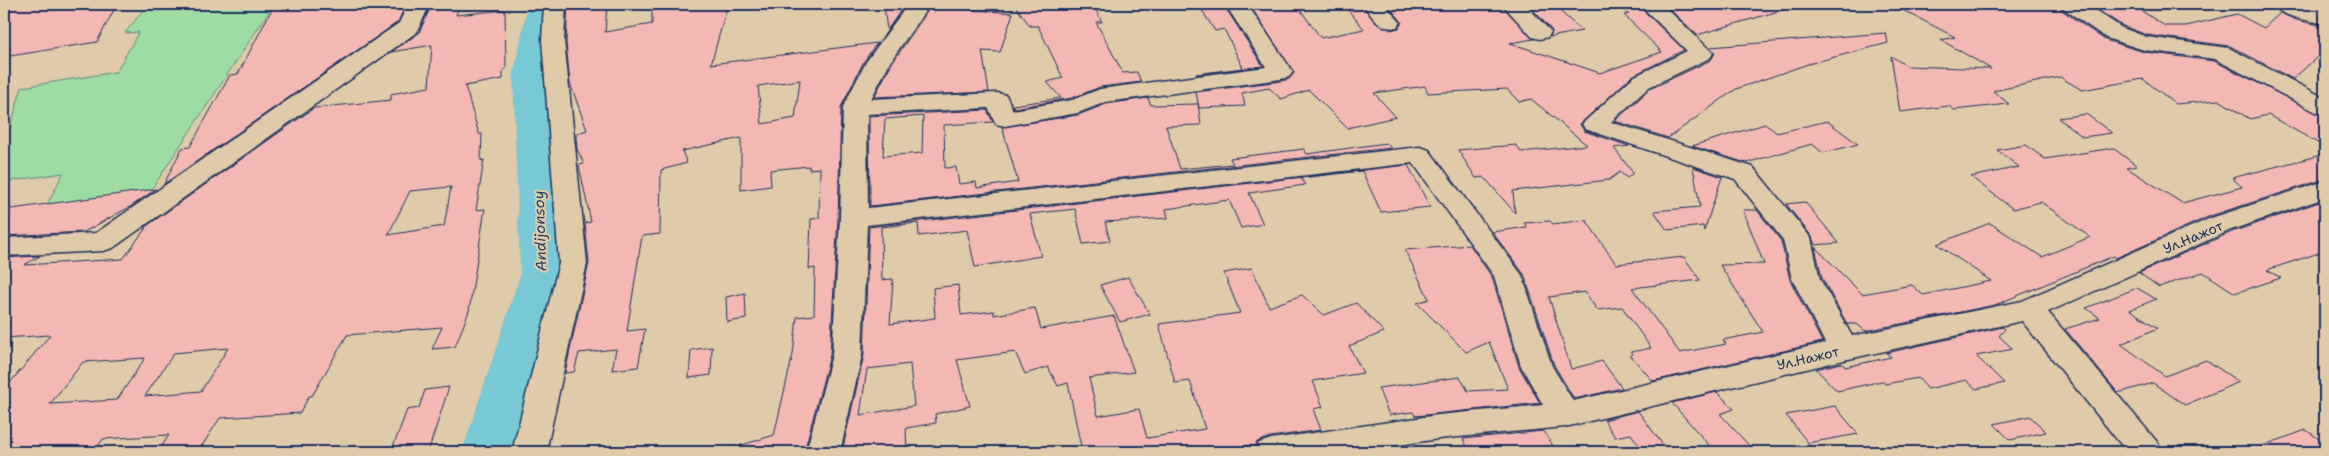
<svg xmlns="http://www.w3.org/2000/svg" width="2329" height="456" viewBox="0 0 2329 456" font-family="'Shantell Sans',sans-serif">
	<rect width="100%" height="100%" fill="#dfcbaa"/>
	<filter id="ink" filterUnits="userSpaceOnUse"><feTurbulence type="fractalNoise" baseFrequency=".02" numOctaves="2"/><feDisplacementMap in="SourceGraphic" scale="10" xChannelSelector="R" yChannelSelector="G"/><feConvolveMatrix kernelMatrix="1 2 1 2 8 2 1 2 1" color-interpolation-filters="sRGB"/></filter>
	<g filter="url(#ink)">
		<path fill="#9fdca4" stroke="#5d8681" d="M148,4H274L151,190L47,205L63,173L4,182V149L22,87L116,72L139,32L125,33Z"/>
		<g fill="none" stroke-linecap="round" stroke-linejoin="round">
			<path fill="#79c8d5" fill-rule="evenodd" d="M528,4H562L551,75L566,275L514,452H462L520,275L513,75Z"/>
		</g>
		<path fill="#f4b8b4" stroke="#1b2f5e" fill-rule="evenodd" d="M4,4H117L97,42L4,57Z
			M288,4H406L398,22L164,184L182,148L190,147L230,75L238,74L273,7Z
			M432,4H460L456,15L505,10L506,69L503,70V79L465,86L479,134H482L481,161L484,160L476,210L485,209L469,311L455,347L432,349L442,327L347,335L312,396H309L300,413L220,418L198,452H158L169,435L103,439L94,452H4V390L50,335L4,338V258L40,256L24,265L123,259L148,225L314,108L391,100V94L429,87L432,45L391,52L419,33ZM451,187L444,226L388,235L410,191ZM228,348L201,391L145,396L174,353ZM145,358L117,400L50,404L83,362Z
			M568,4H607L605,32L652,24V4H728L711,64L877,43L864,61L841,107L838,218L830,355L804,452H734L733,448L774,435L793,354L797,317L814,315L815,268L809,269L811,219L819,218L820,168L809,169V166L770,170L771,186L741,190V138L682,151L687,163L661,170L660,234L642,236L627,331L645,329L638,367L612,370L616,349L579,353L574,372L565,373L589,263L585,223L591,222L579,165L584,164L577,149L576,134L587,130L570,83L566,43ZM800,80L795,118L762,124L758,86Z
			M1014,4H1093L1102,22H1096L1123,73L1137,72L1141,82L1100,87L1072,98L1014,108L1013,105L1061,98L1047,82L1063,78L1038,26H1030Z
			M1198,4H1223L1263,66L1196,74L1243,68L1224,29L1215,31Z
			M1249,4H1296L1321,38L1364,29L1343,4H1361L1376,23L1391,30L1399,28L1402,22L1387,4H1500L1534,39L1510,43L1600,73L1662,52L1624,15L1629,14L1619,4H1637L1684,50L1632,76L1580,124L1584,131L1629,146L1614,148L1633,173L1627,178L1620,172L1609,180L1513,191L1515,213L1484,177L1476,178L1458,150L1516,145L1521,152L1587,145L1531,99L1519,102L1507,89L1428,93L1425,86L1374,93L1396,117L1347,128L1309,90L1281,99L1269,88L1242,93L1245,106L1199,108L1196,92L1281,81L1289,79L1294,73Z
			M1552,4L1582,31L1550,37L1552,31L1530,6Z
			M1664,4H1785L1786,9L1697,35Z
			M1891,4H2057L2063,11L2105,40L2144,52L2214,61L2322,115L2325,117V147L2268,115L2250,119L2219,100L2176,104L2143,79L2082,90L2060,77L1993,91L2009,104L1954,110L1949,106L1900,112L1891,56L1907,66L1991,69L1941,40L1955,37Z
			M884,6H904L887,30Z
			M931,6L1013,13L1000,52L982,51L989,92L874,97L892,63Z
			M2125,6L2130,9L2137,8L2165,26H2186L2237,14L2264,28L2280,13L2296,20L2325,26V50L2293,79L2230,46L2147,35L2123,26L2096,9Z
			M1886,33L1888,43L1808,64L1736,89L1668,138L1615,121L1650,89L1711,60L1715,53L1710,47Z
			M1148,98L1151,105L1198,104L1201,125L1166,126L1180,169L1233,164L1230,158L1304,149L1307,154L1386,143L1391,148L870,206L869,116L987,110L993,122L944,125L945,168L956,167L959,184L976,182L977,188L1018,182L1002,127L1078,115L1106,104ZM923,116L922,153L883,156L885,119Z
			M2086,114L2112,133L2083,137L2058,118Z
			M1827,121L1858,144L1823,153L1812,144L1746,163L1692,146L1765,124L1777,133Z
			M2026,145L2045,159L2113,148L2137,166L2127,168L2182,203L2242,187L2232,178L2325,154V179L2210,216L2116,258L2114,256L1995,305L1865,331L1857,324H1847L1822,278L1815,247L1862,294L1912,285L1923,295L1991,281L1937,244L1990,223L2042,257L2090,237L2041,202L2013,209L1971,177L2019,167L1997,150Z
			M1408,165L1430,207L1381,212L1362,171L1301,178L1305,185L1249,193L1263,224L1241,228L1229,200L1166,209L1168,218L1105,222L1110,241L1083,244L1075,209L1030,214L1041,256L975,267L967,230L919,236L918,223L881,227L882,280L893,279L890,324L935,318L933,288L958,285L961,315L994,311V315L1035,308L1041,329L1114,316L1134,372L1089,378L1098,416L1139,409L1147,438L1205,429L1190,381L1175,383L1159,324L1240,313L1224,273L1252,268L1269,307L1302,295L1324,315L1356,303L1384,332L1349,346L1363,373L1313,381L1323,407L1313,409L1321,430L1270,437L1257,442L1252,452L1251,445L1206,452H1082L1068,383L1058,386L1048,367L1025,374L1015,352L957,360L970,406L935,414L936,423L906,428L907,452H842L864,355L869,227ZM910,364L914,406L860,415L867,369Z
			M1693,167L1722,177L1704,231L1703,226L1667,230L1654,211L1700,207Z
			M156,189L133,205L84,232L4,236V210Z
			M2325,200V251L2267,270L2281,278L2235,293L2203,272L2159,287L2139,273L2232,232Z
			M1805,202L1839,243L1815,245L1812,237L1786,204Z
			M1743,210H1757L1781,241L1790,280L1822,342L1653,381L1630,355L1633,354L1631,352L1651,348L1622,307L1597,310L1585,292L1549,297L1571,369L1602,361L1622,388L1574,399L1554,365L1524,274L1492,232L1527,227L1524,223L1550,221L1553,224L1586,220L1616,264L1684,257L1700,280L1632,288L1680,353L1726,344L1723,340L1763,332L1720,265L1764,264Z
			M1470,245L1492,277L1519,367L1540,403L1415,416L1413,412L1389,415L1378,388L1460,377L1468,391L1508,389L1489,342L1466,352L1417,303L1429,299L1405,250Z
			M1128,277L1150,314L1120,322L1100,285Z
			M2137,288L2156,299L2130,310L2158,328L2121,344L2165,376L2206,360L2239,382L2185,405L2153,383L2118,393L2065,329L2100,318L2086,308Z
			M745,293L746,319L727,322L726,297Z
			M2003,327L2005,329L1999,336L2013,349L1976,356L2004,383L1976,389L1966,380L1928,389L1918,378L1885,384L1882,381L1837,391L1816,369L1842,363L1845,367L1891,357L1886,353Z
			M712,347L711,375L689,378L691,350Z
			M449,387L428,452H391L407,410L419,408L425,390Z
			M1717,392L1734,409L1720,414L1755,452H1715L1672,403Z
			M1835,406L1858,434L1808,443L1786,415Z
			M1638,411L1668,452H1644L1631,434L1615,437L1604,420Z
			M2030,416L2046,432L2010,440L1994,424Z
			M2306,430L2325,443V452H2251V450Z
			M1544,431L1553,446L1516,452H1470L1463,439Z"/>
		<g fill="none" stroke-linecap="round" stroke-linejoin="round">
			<defs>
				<path id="minor" d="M408,4H430L417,32L113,248L103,251L4,256V238L96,233L399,23Z
					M544,4H566L564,40L587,263L546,452H512L559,263L542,40Z
					M908,4H930L890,62L871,99L997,93L1006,95L1013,110L1072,100L1100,89L1266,67L1225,4H1247L1293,72L1289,77L1281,79L1106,102L1078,113L1005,126L996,124L988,108L867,114L868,208L1420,147L1429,150L1522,275L1552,366L1573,401L1825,343L1792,279L1783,240L1735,179L1585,129L1582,124L1633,77L1687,51L1639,4H1662L1713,53L1710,58L1649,87L1611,122L1753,167L1811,238L1820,279L1852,336L2022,301L2211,218L2325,181V198L2231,230L2048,312L2158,443L2163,452H2127L2022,321L1844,360L1565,427L1438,439L1353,452H1254L1259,443L1271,439L1438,415L1543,405L1521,366L1494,276L1413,163L867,225L862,355L840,452H806L832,355L840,218L843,107L866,62Z
					M1363,4H1385L1400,22L1397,27C1380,31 1372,17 1363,4Z
					M1502,4H1525L1551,32L1548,37L1540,39L1532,37Z
					M2061,4H2086L2122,28L2147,37L2229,48L2325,98V114L2316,112L2215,59L2144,50L2106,38L2064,9Z
					M2272,4H2301L2325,10V24C2310,20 2282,18 2272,4Z"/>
			</defs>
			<use href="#minor" stroke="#1b2f5e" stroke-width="3"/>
			<use href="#minor" fill="#dfcbaa" fill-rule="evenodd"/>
		</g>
	</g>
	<g text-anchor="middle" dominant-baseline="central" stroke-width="4" stroke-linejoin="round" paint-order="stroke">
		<g font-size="14" fill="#1b2f5e" stroke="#dfcbaa">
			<text transform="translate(2193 237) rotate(-23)">Ул.Нажот</text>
			<text transform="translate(1808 358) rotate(-13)">Ул.Нажот</text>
		</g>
		<g font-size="15" font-style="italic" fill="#243e6a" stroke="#dfcbaa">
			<text transform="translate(540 231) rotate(-92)">Andijonsoy</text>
		</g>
	</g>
	<rect width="2329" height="456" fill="none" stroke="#dfcbaa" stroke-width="20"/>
	<rect x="10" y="10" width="2309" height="436" fill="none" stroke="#1b2f5e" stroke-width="2" filter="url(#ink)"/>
</svg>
